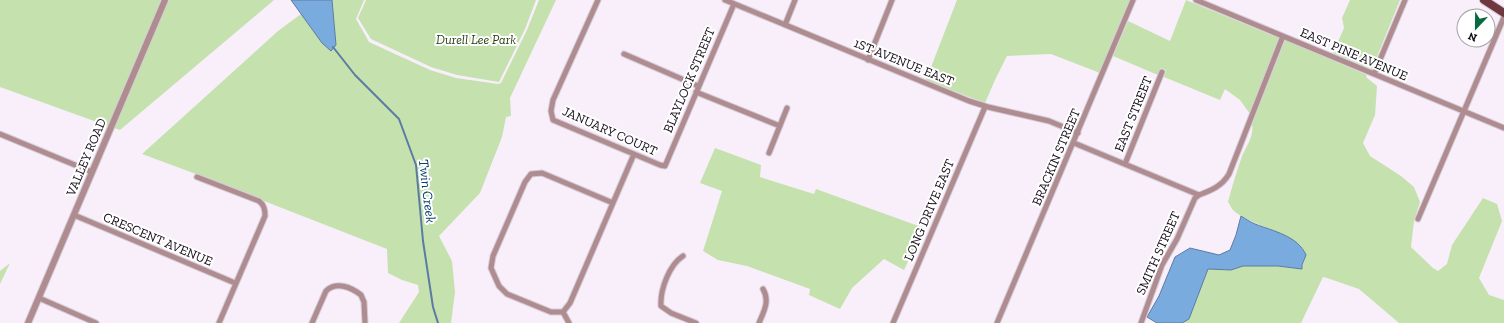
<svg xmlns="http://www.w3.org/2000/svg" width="1504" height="323" viewBox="0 0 1504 323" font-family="'Zilla Slab',serif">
	<rect width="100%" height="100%" fill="#f8effb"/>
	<path fill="#c5e1ae" d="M0,0H161L108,126L0,87Z
		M168,0H274L120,130L114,128Z
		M332,0H364L356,19L369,42L430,70L456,78L498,84L501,83L527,30L539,0H556L510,98L511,116L506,117L502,137L480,193L439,236L452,261L455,292L451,323H399L419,292L418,285L402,280L388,273L387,249L264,201L258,197L142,154L278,31L301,14L314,32L336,45Z
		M366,0H536L525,29L499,82L457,75L431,67L371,39L358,18Z
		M957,0H1130L1100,73L1051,54L1007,56L995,80L985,103L926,80Z
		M1186,0L1279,38L1250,114L1240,100L1225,89L1220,100L1164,77L1166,70L1161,68L1158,75L1113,56L1128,21L1170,41Z
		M1350,0H1400L1372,69L1333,53L1344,28L1342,18Z
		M1285,40L1367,75L1366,77L1377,86L1375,115L1363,143L1370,156L1401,176L1414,187L1420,202L1414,221L1411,247L1433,268L1438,271L1447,264L1452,245L1483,198L1497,204L1502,221L1479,278L1489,295L1504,300V323H1399L1359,289L1327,278L1323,277L1301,323H1182L1189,319L1208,269L1231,270L1243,266H1278L1302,269C1302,264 1306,259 1305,254C1303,235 1247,225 1233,210C1231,208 1230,204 1228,202C1232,186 1237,171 1242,156C1247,145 1254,136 1252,124Z
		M715,148L761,165L760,177L814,194L816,189L924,228L904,270L884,259L852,288L840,309L809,295L810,289L747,266L718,260L703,251L722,191L700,183Z
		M10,263L0,284V271Z"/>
	<path fill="#7aabdf" stroke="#5c7ba3" d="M291,0H332L336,45L331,51L322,43Z
		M1241,216C1246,219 1250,222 1255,224C1273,231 1298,236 1306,255L1302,265V269L1278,266H1243L1231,270L1208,269L1189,319L1182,323H1157L1147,317L1159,296L1175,257L1190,248L1219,255L1230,250L1236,235Z"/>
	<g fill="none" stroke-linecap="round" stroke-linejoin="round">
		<path stroke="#5c7ba3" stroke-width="2" d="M333,47L355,75L399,119L416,165L423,241L433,307L438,323"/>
		<defs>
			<path id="minor" d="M598,0L553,100L551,111L553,120L660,165L665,166L734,4
				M725,0L969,101L988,107L1049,121L1078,133
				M1196,0L1504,128
				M785,25L795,0
				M624,54L698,86
				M868,60L892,0
				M1374,74L1405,0
				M696,92L780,126
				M0,134L92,172
				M1074,143L1199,195C1212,190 1222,186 1229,174L1283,36
				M769,153L787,108
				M1125,164L1162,72
				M197,177L259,201C264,205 265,209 265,216L219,323
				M613,203L542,173L531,174L525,182L493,256L491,268L499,286L507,294L551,312H563L570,303L634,154
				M74,215L235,283
				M1418,219L1504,17
				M683,256C669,265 660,290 661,306L671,313L696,323
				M39,298L96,323
				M563,312L569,323
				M312,323L326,291C336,281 351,287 361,295L364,302L365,323
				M759,323C764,311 770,301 763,289
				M893,323L985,107
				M997,323L1133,0
				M1141,323L1162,265L1177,239L1195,198L1199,195"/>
			<path id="tertiary" d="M28,323L165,0"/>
			<path id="primary" d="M1484,0L1504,13"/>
		</defs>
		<use href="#minor" stroke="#d4cbd7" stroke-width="7"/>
		<use href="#tertiary" stroke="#d4cbd7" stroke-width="8"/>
		<use href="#primary" stroke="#d4cbd7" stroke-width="10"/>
		<use href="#minor" stroke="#ae8c8f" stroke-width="5"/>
		<use href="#tertiary" stroke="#ae8c8f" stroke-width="6"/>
		<use href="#primary" stroke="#6f3840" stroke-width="8"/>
	</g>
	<g text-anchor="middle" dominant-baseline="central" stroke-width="4" stroke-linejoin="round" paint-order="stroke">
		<g font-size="13" font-style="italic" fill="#273c10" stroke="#fff">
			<text x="476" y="39">Durell Lee Park</text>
		</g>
		<g font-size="13" fill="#150c17" stroke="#fff">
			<text transform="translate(1354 54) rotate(23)">EAST PINE AVENUE</text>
			<text transform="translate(904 62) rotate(22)">1ST AVENUE EAST</text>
			<text transform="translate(689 80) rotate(-67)">BLAYLOCK STREET</text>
			<text transform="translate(1133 114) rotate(-68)">EAST STREET</text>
			<text transform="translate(610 131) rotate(24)">JANUARY COURT</text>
			<text transform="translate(86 157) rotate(-67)">VALLEY ROAD</text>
			<text transform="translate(1056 157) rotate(-67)">BRACKIN STREET</text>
			<text transform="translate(929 210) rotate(-67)">LONG DRIVE EAST</text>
			<text transform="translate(158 239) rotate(23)">CRESCENT AVENUE</text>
			<text transform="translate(1158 253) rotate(-66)">SMITH STREET</text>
		</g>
		<g font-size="14" font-style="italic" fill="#0a4070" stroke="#fff">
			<text transform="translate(427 191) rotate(83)">Twin Creek</text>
		</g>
	</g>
	<g transform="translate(1476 28) rotate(202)"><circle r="19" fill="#ffffff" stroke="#a19ea2"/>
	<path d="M0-3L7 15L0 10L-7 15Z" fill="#046b41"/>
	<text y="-6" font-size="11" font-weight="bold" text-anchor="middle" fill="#150c17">N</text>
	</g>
</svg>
